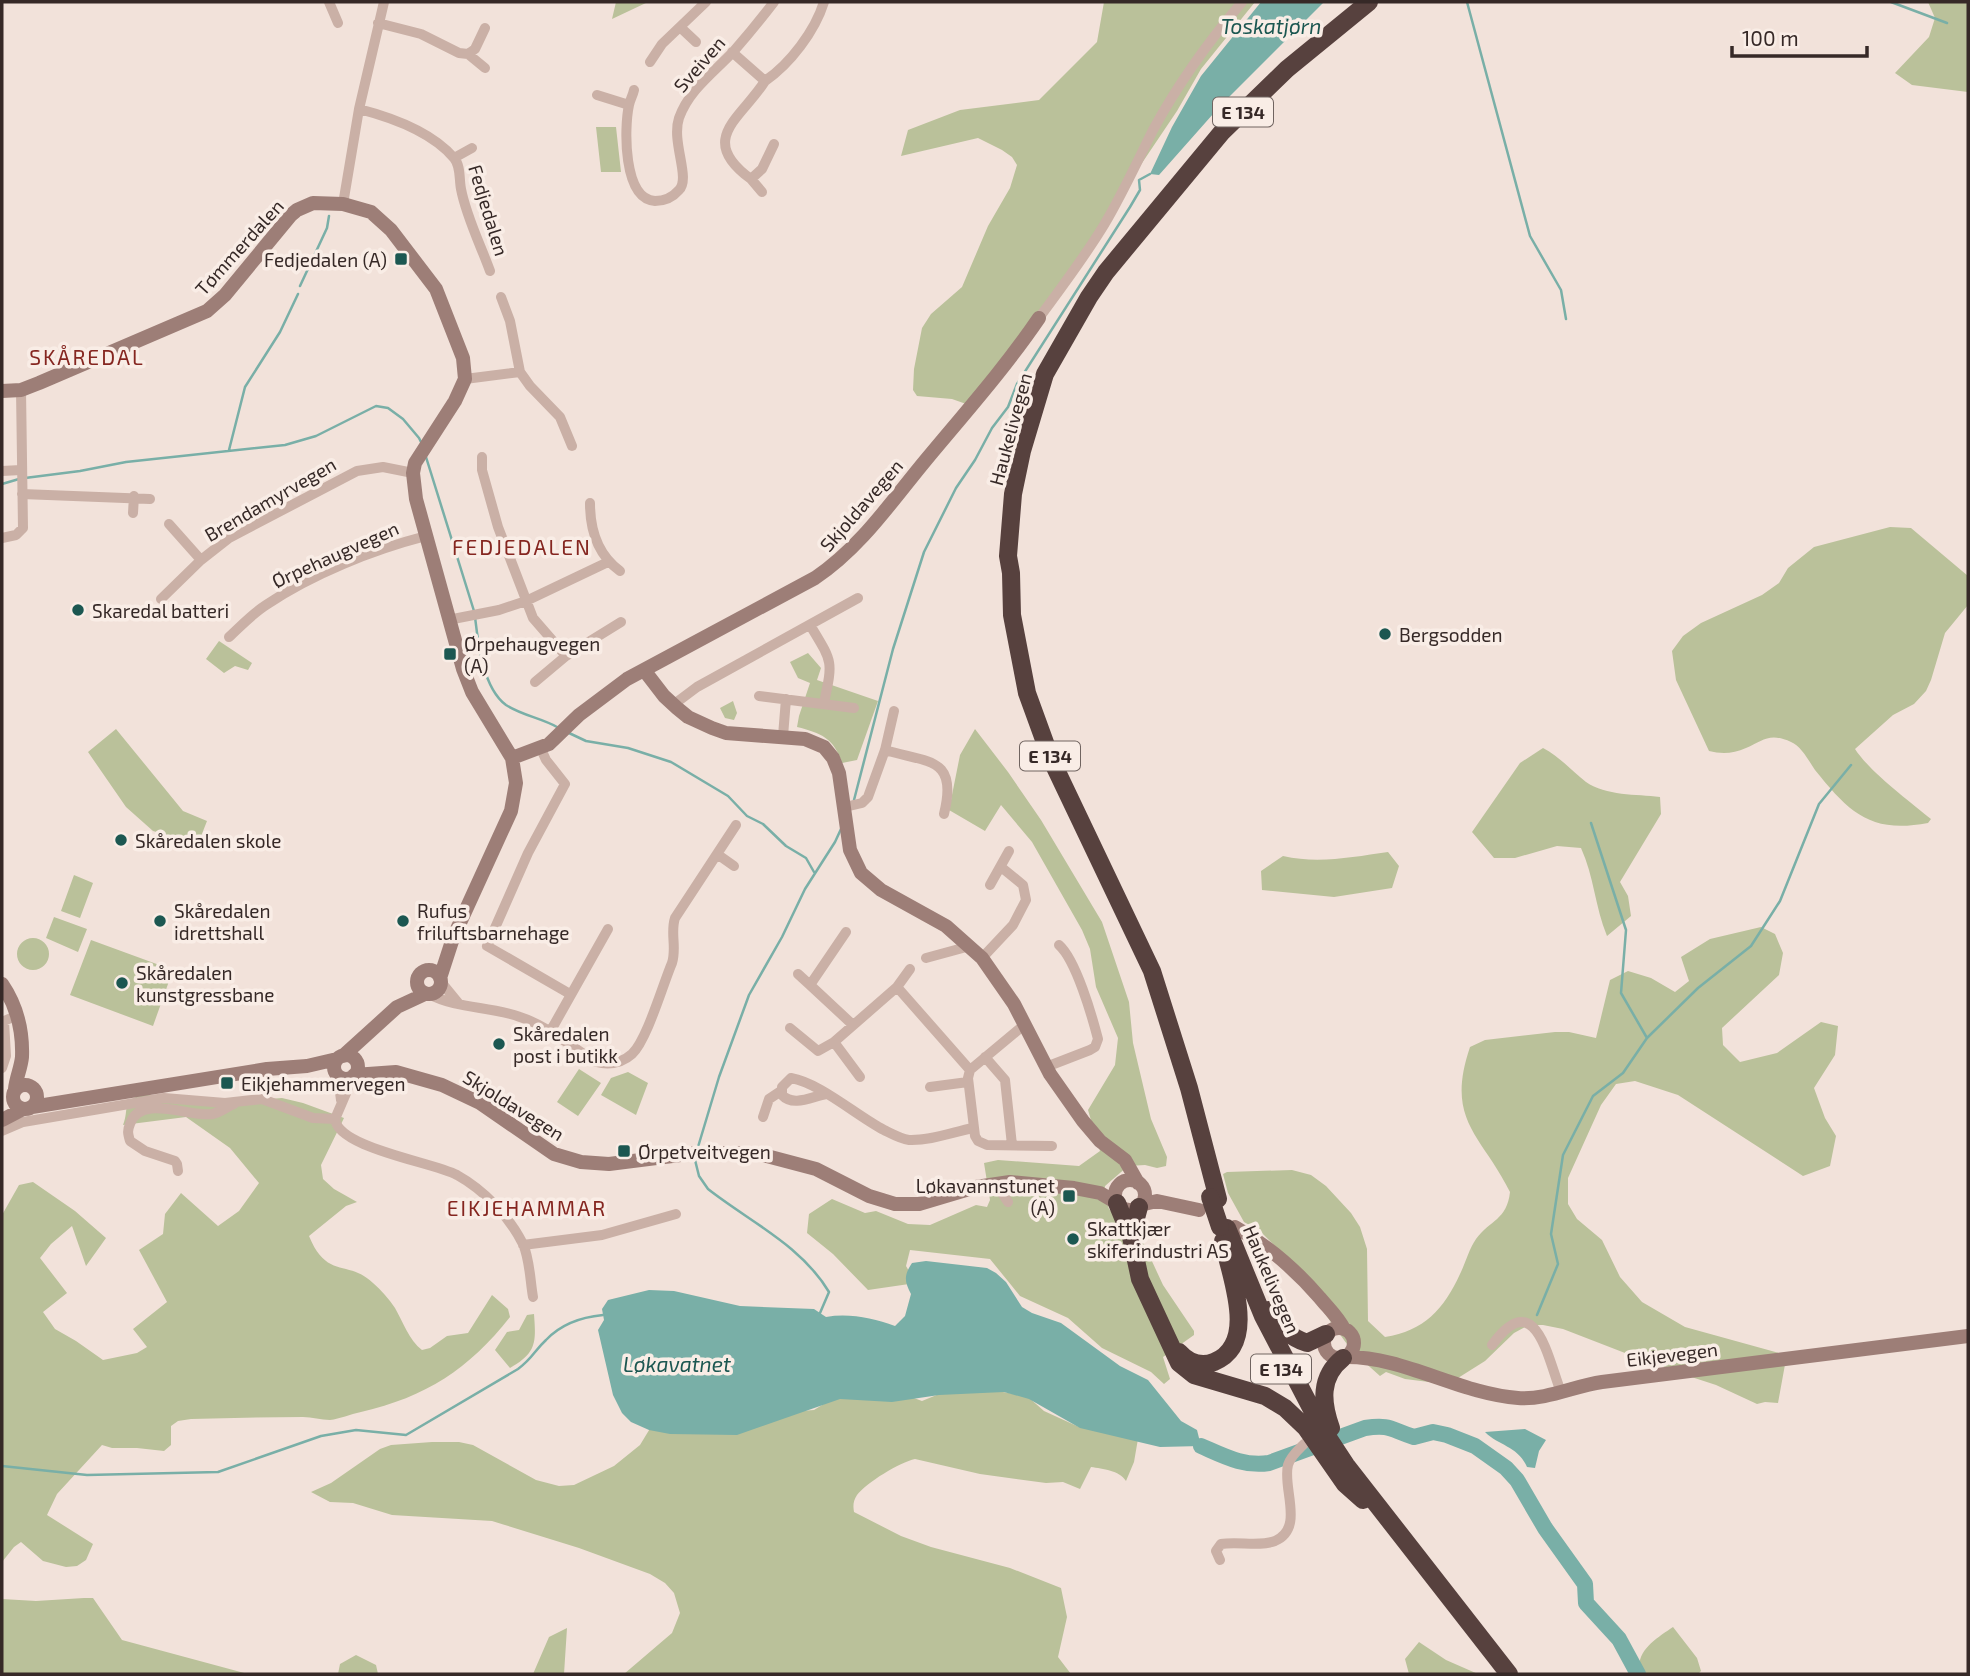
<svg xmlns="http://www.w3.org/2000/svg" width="1970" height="1676" viewBox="0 0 1970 1676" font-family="'Exo 2',sans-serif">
	<rect width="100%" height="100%" fill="#f2e2da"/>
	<path fill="#bac19a" d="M616,2H648L612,19Z
		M1104,2H1255L1201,69L1177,111L1074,264L969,405L952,399L917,396L913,390L914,369L922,328L931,314L962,287L988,226L1010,188L1017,165L1012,157L1002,150L978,138L901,156L908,130L960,110L1039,100L1097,42Z
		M1928,2H1968V92L1912,85L1895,73L1929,37L1935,18Z
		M596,127H616L621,172H601Z
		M1890,527L1911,528L1968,576V605L1945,633L1931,680L1926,691L1914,704L1893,715L1855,749C1870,772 1909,801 1931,819L1928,823C1870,834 1849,812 1815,770C1809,761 1801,746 1791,742C1769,732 1763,741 1746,748C1733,754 1721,754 1709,751L1676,680L1672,651L1683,636L1701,623L1762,595L1779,583L1788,568L1814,547Z
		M219,641L252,663L248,670L235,666L224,673L206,659Z
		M808,653L821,668L817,680L878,701L857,760L842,763C834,738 821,733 797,727L799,716L810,683L798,678L790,662Z
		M733,701L737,713L734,720L725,718L720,708Z
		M116,729L183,811L207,821L198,844L153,831L126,807L88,752Z
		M975,729L1008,772L1041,820L1102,922L1129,1002L1133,1043L1151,1119L1167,1157L1166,1166L1157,1168L1145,1165L1128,1166L1105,1186L1104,1193L1109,1209L1144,1244L1163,1285L1194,1331V1335L1163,1357L1170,1379L1164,1384L1151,1372L1102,1348L1068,1318L1020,1296L990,1259L910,1250L906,1266L916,1283L868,1290L833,1254L807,1233L809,1214L832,1199L865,1213L876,1211L908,1224L930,1225L976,1205L987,1207L990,1200L984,1163L998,1160L1079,1166L1100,1151L1088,1110L1115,1065L1118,1038L1096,987L1090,949L1082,930L1032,842L1001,805L985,831L949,810L960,755Z
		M1543,748C1560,757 1571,770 1586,782C1606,796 1636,794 1660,797L1661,814L1620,882L1628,896L1631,916L1607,936C1595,907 1594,876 1581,848L1557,846L1515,858H1494L1472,832L1520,763Z
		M1388,852L1399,866L1392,888L1334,897L1262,890L1261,871L1283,856C1318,864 1353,857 1388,852Z
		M74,875L93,883L80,918L61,911Z
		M54,917L87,929L78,952L46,938Z
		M1761,927L1775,934L1783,953L1779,975L1722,1028L1723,1045L1740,1062L1777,1053L1821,1022L1838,1026L1835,1055L1814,1088L1825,1118L1836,1136L1830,1166L1803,1176L1678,1095L1635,1081L1616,1084L1601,1105L1568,1178V1204L1577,1219L1602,1240L1620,1277L1642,1302L1685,1327L1779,1353L1786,1359L1778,1403L1765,1402L1757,1404L1716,1385L1670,1370L1649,1358L1625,1353L1563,1329L1543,1325H1529L1514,1333L1485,1361L1458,1378L1429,1382L1405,1379L1386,1372L1380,1376L1352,1351L1277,1248L1260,1231L1244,1222L1228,1193L1223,1174L1227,1172L1292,1170L1311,1175L1326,1186L1351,1213L1360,1227L1367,1249L1368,1321L1385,1337C1424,1331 1444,1309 1460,1274C1466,1262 1469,1249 1476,1239C1490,1220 1507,1220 1510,1192C1481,1134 1445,1121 1470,1047L1485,1040L1555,1032H1569L1596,1038L1610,980L1628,971L1651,978L1675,992L1689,981L1681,957L1710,939Z
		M17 954a16 16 0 1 1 32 0a16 16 0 1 1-32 0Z
		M91,940L173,970L153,1026L70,995Z
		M579,1069L601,1083L578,1116L557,1102Z
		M628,1072L648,1083L636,1115L601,1095L611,1078Z
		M145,1095L254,1100L282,1098L303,1103L344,1118L321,1165L323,1179L334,1189L357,1202L346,1206L309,1236C327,1280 348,1259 373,1283C381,1290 389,1299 395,1308C403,1322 409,1340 422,1350L430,1348L447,1336L468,1333L492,1295L508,1309L510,1317C469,1369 426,1397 361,1412C350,1414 340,1419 330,1420C321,1420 312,1417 303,1417C266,1417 228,1418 191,1419L178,1421L171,1426V1445L164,1451L137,1448H112L102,1445L57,1494L47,1515L93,1544L86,1560L77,1566L66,1567L43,1561L21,1542L14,1547L2,1562V1215L19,1185L33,1182L75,1211L106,1238L86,1266L72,1226L51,1244L40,1258L67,1293L43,1312L55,1329L76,1341L103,1360L137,1353L147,1347L133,1329L167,1302L139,1250L163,1234L165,1214L181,1193L218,1226L239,1211L259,1183L230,1148L186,1117L123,1125C130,1108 120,1099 145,1095Z
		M534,1314C536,1342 537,1353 510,1368L495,1350L507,1332L519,1330L527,1315Z
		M961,1385L1027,1396L1044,1411L1079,1427L1139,1433L1134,1462L1126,1481C1119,1470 1103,1469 1091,1467L1080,1489L1063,1482L1046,1483L980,1474L915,1459C900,1462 866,1483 857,1495C853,1501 853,1506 854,1512L901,1536L931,1547L1010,1568L1061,1588L1067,1617L1058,1657L1071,1674H1094H624L672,1633L680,1613L674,1593L665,1583L650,1574L579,1548L492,1521L392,1515L353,1503L330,1502L311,1492L331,1483L380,1449L391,1445L432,1442H459L473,1445L536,1480L559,1486L574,1485L614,1466L640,1445L657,1417L671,1421L814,1410L840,1394L892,1390L922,1401Z
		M84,1598H93L122,1640L248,1674H2V1599L36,1601Z
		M1673,1627L1697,1658L1701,1671L1698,1674H1641C1633,1652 1657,1638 1673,1627Z
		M567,1628L564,1674H533L549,1637Z
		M1419,1642L1446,1660L1478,1674H1409L1405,1659Z
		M356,1655L376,1665L378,1674H338L340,1664Z"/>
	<path fill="#79afa7" d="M1261,2H1324L1221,105L1159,175L1150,174L1172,127L1201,76Z
		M926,1261L987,1268L996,1273L1006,1282L1022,1307L1032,1313L1061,1323L1120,1366L1148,1380L1181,1421L1197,1430L1201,1446L1160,1447L1080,1428L1029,1399L1004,1392L939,1395L892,1402L840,1399L737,1435L670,1434L649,1430L631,1422L622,1413L613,1395L598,1330L604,1320L602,1309L608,1300L649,1290L674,1291L740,1306L814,1309L826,1317C849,1313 873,1318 895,1326L905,1316L911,1294C904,1281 904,1275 912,1263Z
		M1525,1429L1546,1440L1539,1451L1535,1468L1527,1467C1518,1446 1499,1446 1485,1432Z"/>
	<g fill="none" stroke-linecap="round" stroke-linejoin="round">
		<path stroke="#79afa7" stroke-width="2.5" d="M1467,2L1530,236L1561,290L1566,319
			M1891,2L1947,23
			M300,286L327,228L329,216
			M229,450L245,387L280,332L298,294
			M426,457L474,611
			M25,478L80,471L126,462L285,445L316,436L376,406L388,408L403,419L419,438L422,444
			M2,484L19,479
			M475,617C478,643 483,688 506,705C521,715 541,718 557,727
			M569,733L586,741L628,748L671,762L728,796L747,816L763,824L786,846L806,858L814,872
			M854,800L893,649L924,552L956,488L975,460L992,428L1008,407L1017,384L1130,207L1140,190L1139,180L1150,174
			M1591,823L1626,930L1621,993L1647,1038
			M698,1147L719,1077L749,995L782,937L805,889L835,842L841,829
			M695,1160L699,1176L708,1189C750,1222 801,1245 829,1292L820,1313
			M1537,1315L1558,1264L1551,1234L1563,1155L1593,1096L1623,1073L1647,1038L1698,988L1751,946L1780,901L1819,804L1851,765
			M2,1466L87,1475L218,1472L321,1436L356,1430L406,1435L518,1369C533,1358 534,1351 546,1340C561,1324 582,1317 603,1315"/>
		<path stroke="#79afa7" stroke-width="16" d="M1201,1446C1224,1456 1244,1467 1269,1463L1365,1428C1391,1424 1391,1430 1414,1437L1433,1432L1447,1435L1475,1446L1506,1468L1517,1480L1545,1528L1585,1584L1586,1603L1619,1639L1638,1674"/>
		<path stroke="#cab0a6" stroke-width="10" d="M329,2L338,23
			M378,23L421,34L459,53L468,54L485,68
			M680,27L696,42
			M732,52L765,81C790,64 815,31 824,2
			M468,54L475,49L485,28
			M650,62L662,44L706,2
			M765,81C742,118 696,139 751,179L762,169L774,144
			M634,90C633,95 630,100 629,105C624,128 623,199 655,201C664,201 673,197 679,190C691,178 671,142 679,118C689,90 713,73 733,52C747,36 761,19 774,2
			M597,95L629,105
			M359,109C390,117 432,132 454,158C461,166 459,179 461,189C466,216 481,246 490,271
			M454,158L472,148
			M751,179L762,192
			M343,204L359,109L384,2
			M501,297L510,321L520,372L530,386L560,417L572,446
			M1039,318C1061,288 1084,258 1104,225C1122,195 1137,162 1153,130C1178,84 1208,42 1242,2
			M465,379L520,372
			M482,457V470L498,527L533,618L566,656L621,622
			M2,471L21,470
			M22,494L150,499
			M590,503C590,530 598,555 620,571
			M133,513L134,496
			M169,524L201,560
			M2,538L16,535L23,528L21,390
			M161,599L201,560L229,538L357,471L383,467L413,473
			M448,620L499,610L526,601L608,562
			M810,625C833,663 833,660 824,703
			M229,637C241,626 252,614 266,605C312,574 372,550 426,536
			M535,682L566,656
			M759,696L854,708
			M673,705L697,687L858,598
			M783,736L786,699
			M541,749L546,760L565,784L528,853L487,946L570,994
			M885,750C929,763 958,757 944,814
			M845,807L862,803L868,797L885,750L894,711
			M717,854L734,866
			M990,885L1009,851
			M846,932L810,985L853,1025
			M926,958L970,946
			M982,958L1013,925L1026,900L1023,885L1001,867
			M798,974L810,985
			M441,982L459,1004
			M897,987L910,969
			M429,994C457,1009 490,1006 520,1017C548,1026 571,1047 596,1062C609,1065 622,1063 632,1054C647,1040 663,984 672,963C677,947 670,933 675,918L736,825
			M1024,1025L970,1070L968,1078L975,1136L978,1141L987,1145L1052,1146
			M790,1028L818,1051L834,1042
			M550,1032L608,929
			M985,1057L1005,1080L1012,1145
			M1046,1067L1090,1050L1095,1047L1098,1039C1092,1016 1076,960 1059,945
			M2,1068L6,1056L4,1021L18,1015
			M338,1077L341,1100
			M353,1077L335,1119C338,1148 432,1162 457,1175C484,1190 509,1216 523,1244C530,1260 530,1280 533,1297
			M860,1077L834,1042L897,987L970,1070
			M930,1087L968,1082
			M826,1094C811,1097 793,1107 782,1095V1087L791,1078C820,1083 857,1116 884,1130C892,1134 901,1139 909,1140C930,1141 953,1132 973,1128
			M763,1117L769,1099L781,1091
			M2,1131L23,1122L164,1098L225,1103L262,1099L313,1118L335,1119
			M178,1171L177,1164L175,1161L145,1151L130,1141C128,1134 127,1131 130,1124C140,1093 191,1118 213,1114C220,1112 227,1107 234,1104
			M1002,1182V1193L1008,1202
			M523,1245L602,1235L676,1214
			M1492,1345C1536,1284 1548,1360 1561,1392
			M1220,1560L1216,1551L1221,1544C1238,1541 1259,1547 1275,1541C1305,1528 1282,1488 1288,1465C1290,1457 1298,1450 1304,1444"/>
		<path stroke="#9d7e77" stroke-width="14" d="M2,391L21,390L39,383L207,311L225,295L291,215L297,210L313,203L343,204L371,212L391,230L436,289L463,358L465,379L455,401L415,463L413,473L416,499L463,669L472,692L512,758L516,783L511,811L453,938L440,978
			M644,670L664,696L677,708L688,717L712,728L726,733L805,739L824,747L833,758L839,773L850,850L861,873L881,890L946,926L982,958L1014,1004L1050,1074L1083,1121L1100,1141L1125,1160L1138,1183
			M512,758L549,744L579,715L627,679L815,578C860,548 891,502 925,461C964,414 1005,368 1039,318
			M417 982a12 12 0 1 1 24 0a12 12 0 1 1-24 0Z
			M2,984C17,1006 23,1030 22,1057C21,1068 16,1078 15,1089
			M334 1067a12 12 0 1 1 24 0a12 12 0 1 1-24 0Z
			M343,1056L397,1007L425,994
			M354,1075L396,1072L442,1085L480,1103L554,1154L581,1162L609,1164L696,1153H755L816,1169L869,1196L895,1204H919L976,1187L1010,1182L1074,1188L1100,1193L1117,1203
			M13 1097a12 12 0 1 1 24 0a12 12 0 1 1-24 0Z
			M32,1107L267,1069L307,1066L337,1059
			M2,1120L23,1109
			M1115 1195a15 15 0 1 1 30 0a15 15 0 1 1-30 0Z
			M1140,1205L1157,1201L1199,1210
			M1235,1227C1269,1246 1295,1269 1320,1298C1329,1309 1338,1317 1344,1329
			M1324 1343a15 15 0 1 1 30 0a15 15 0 1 1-30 0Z
			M1345,1357C1403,1356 1460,1394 1518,1398C1547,1400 1574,1386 1602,1382L1968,1336"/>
		<path stroke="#57413e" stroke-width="18" d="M1218,1199L1189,1088L1152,971L1051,759L1027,693L1012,615L1011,573L1008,556L1013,494L1022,451L1045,374L1089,297L1106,272L1222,132L1287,69L1369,2
			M1117,1203L1131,1237L1140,1279L1179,1363L1194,1375L1265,1396L1285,1408L1306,1428L1345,1484L1363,1500
			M1227,1228L1263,1316L1321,1427L1346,1465L1509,1674
			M1131,1237L1139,1207
			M1269,1310C1279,1326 1289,1337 1307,1343L1326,1334
			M1179,1352C1188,1362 1201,1367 1214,1362C1259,1344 1230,1275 1223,1241
			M1331,1428C1322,1403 1319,1377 1343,1358"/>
		<path stroke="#57413e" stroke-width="18" d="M1210,1197L1220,1227"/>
	</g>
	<g fill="#1c5751" stroke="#f9ede6" stroke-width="2.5">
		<rect x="394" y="252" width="14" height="14" rx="3.5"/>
		<circle cx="78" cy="610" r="7"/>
		<circle cx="1385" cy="634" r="7"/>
		<rect x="443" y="647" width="14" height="14" rx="3.5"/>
		<circle cx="121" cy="840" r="7"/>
		<circle cx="160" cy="921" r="7"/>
		<circle cx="403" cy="921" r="7"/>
		<circle cx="122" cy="983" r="7"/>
		<circle cx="499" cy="1044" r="7"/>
		<rect x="220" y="1076" width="14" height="14" rx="3.5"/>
		<rect x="617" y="1144" width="14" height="14" rx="3.5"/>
		<rect x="1062" y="1189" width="14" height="14" rx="3.5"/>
		<circle cx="1073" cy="1239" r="7"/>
	</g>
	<g text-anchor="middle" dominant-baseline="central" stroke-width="7" stroke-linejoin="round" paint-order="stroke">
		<g fill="#f9ede6" stroke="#706460" stroke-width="2">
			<rect x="1213" y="97.5" width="60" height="29" rx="5"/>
			<rect x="1020" y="741.5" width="60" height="29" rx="5"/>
			<rect x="1251" y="1354.5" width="60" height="29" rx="5"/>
		</g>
		<g font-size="18" font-weight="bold" fill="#362927">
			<text x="1243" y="112">E 134</text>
			<text x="1050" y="756">E 134</text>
			<text x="1281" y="1369">E 134</text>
		</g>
		<g font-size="19" fill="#362927" stroke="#f9ede6">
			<text transform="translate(699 64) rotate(-49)">Sveiven</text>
			<text transform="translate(489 210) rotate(73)">Fedjedalen</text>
			<text transform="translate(239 247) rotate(-48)">Tømmerdalen</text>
			<text transform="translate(1010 429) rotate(-75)">Haukelivegen</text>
			<text transform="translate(270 499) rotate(-30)">Brendamyrvegen</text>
			<text transform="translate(861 505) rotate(-49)">Skjoldavegen</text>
			<text transform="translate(335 554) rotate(-24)">Ørpehaugvegen</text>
			<text transform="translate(514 1105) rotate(32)">Skjoldavegen</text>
			<text transform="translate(1272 1279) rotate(67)">Haukelivegen</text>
			<text transform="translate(1672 1354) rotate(-7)">Eikjevegen</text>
		</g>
		<g font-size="19" fill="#362927" stroke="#f9ede6" text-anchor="start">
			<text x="387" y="259" text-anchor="end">Fedjedalen (A)</text>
			<text x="92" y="610">Skaredal batteri</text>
			<text x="1399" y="634">Bergsodden</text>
			<text x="464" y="643">Ørpehaugvegen<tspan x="464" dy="22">(A)</tspan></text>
			<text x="135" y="840">Skåredalen skole</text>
			<text x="174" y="910">Skåredalen<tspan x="174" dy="22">idrettshall</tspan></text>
			<text x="417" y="910">Rufus<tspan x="417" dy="22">friluftsbarnehage</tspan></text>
			<text x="136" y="972">Skåredalen<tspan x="136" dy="22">kunstgressbane</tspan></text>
			<text x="513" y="1033">Skåredalen<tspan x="513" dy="22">post i butikk</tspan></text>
			<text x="241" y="1083">Eikjehammervegen</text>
			<text x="638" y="1151">Ørpetveitvegen</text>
			<text x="1055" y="1185" text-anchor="end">Løkavannstunet<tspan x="1055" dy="22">(A)</tspan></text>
			<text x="1087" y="1228">Skattkjær<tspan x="1087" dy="22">skiferindustri AS</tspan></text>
		</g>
		<g font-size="21" font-style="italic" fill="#1c5751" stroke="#f9ede6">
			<text x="1271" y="25">Toskatjørn</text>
			<text x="677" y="1363">Løkavatnet</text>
		</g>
		<g font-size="21" letter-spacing="2" fill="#852620" stroke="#f9ede6">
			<text x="87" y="356">SKÅREDAL</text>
			<text x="522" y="546">FEDJEDALEN</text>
			<text x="527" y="1207">EIKJEHAMMAR</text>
		</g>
	</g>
	<rect width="1970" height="1676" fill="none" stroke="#362927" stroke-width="7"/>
	<path d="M1732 46v10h135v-10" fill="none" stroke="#362927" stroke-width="3.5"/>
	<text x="1742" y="46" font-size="21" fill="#362927" stroke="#f9ede6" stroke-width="5" paint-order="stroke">100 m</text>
</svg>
